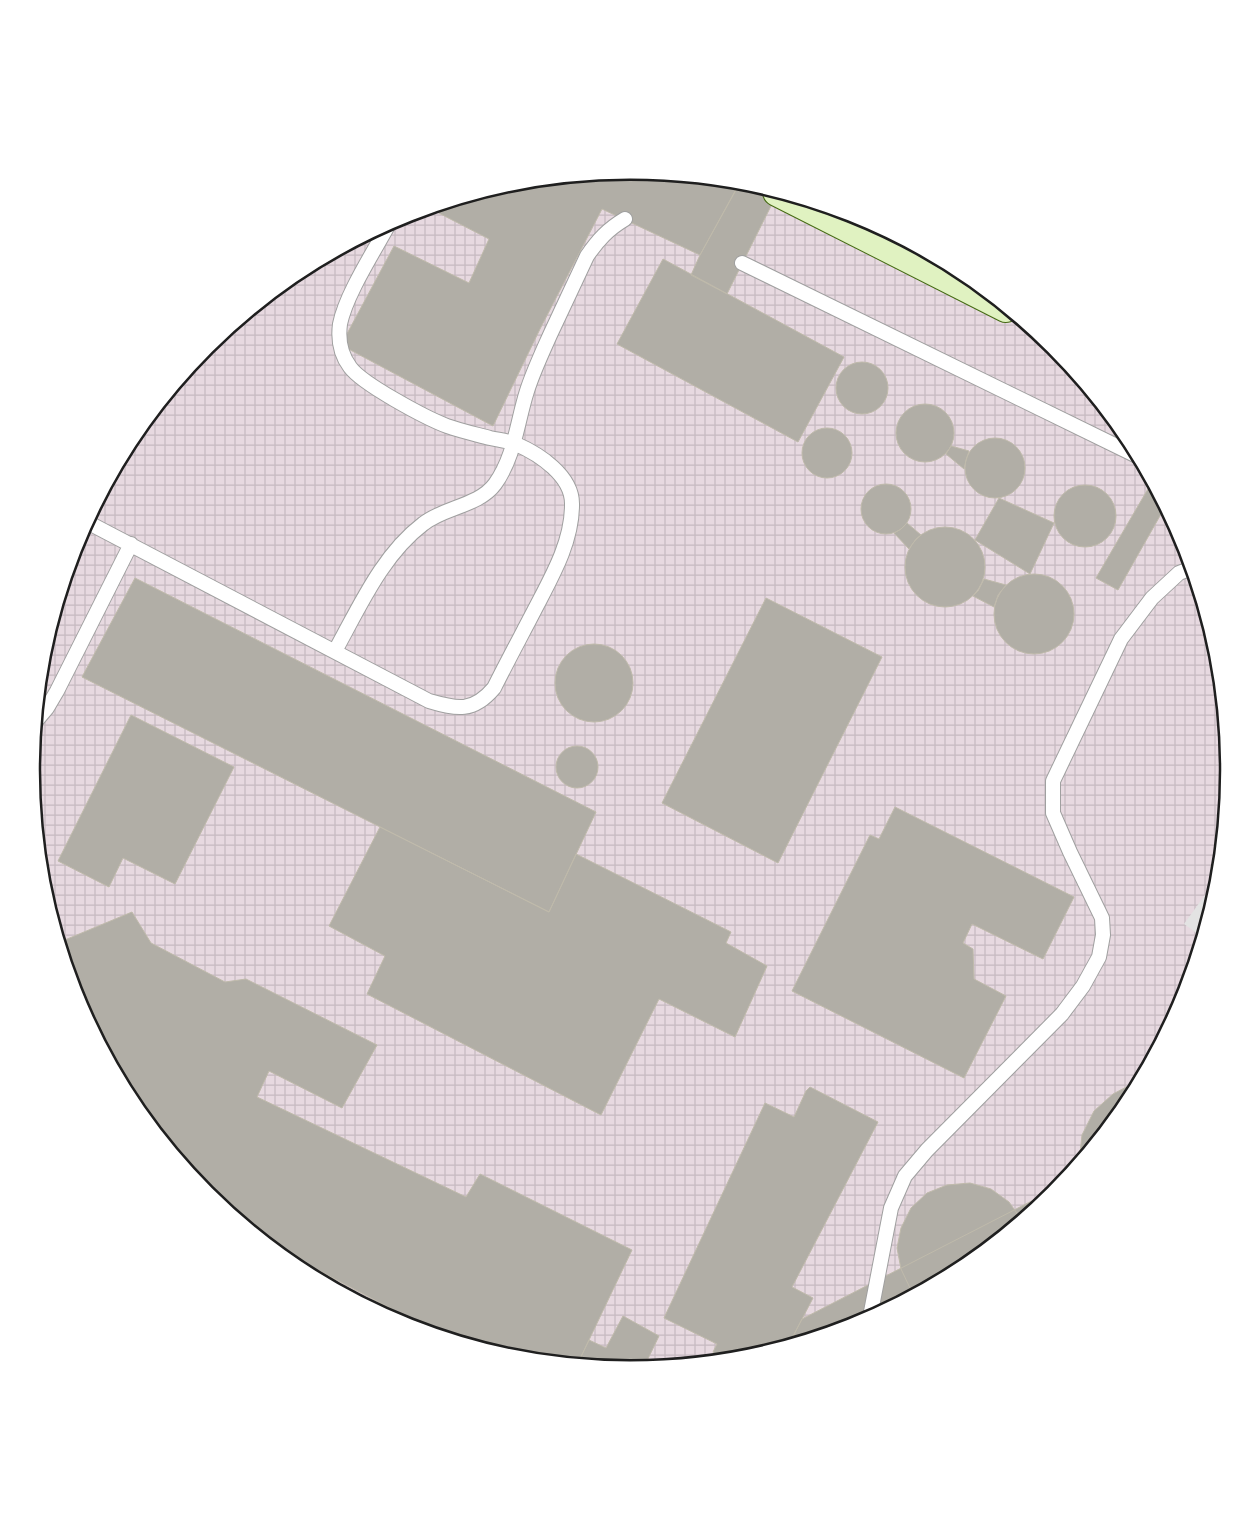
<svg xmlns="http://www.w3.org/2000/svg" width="1260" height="1539" viewBox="0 0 1260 1539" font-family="'DM Sans',sans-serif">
	<defs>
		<pattern id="industrial-grid" width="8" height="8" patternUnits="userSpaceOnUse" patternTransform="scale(1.25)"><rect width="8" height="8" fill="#e7d9e0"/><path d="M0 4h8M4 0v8" fill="none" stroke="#c6bac0"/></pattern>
	</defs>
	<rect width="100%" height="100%" fill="#efefe7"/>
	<path fill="url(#industrial-grid)" d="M33 769a597 597 0 1 1 1194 0a597 597 0 1 1-1194 0Z"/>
	<path fill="#e3e3e3" d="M1218,877L1217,887L1202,937L1184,924Z"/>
	<path fill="#b1aea6" stroke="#bfbaab" d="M630,171L714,179L736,190L700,255L602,209L540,329L493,426L341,345L394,246L469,283L489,239L429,208L513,182Z
		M740,182L778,192L727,294L691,275L700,255Z
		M663,259L844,357L798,442L617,344Z
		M836 388a26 26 0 1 1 52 0a26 26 0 1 1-52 0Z
		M896 433a29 29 0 1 1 58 0a29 29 0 1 1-58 0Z
		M802 453a25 25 0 1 1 50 0a25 25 0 1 1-50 0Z
		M965 468a30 30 0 1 1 60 0a30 30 0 1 1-60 0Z
		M951,446L969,451L966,460L964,469L946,454Z
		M1152,482L1165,507L1118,590L1096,578Z
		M861 509a25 25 0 1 1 50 0a25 25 0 1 1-50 0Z
		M1054 516a31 31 0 1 1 62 0a31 31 0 1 1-62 0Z
		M999,498L1054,523L1030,574L975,540Z
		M907,523L921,535L916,539L909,549L894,533L901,529Z
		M905 567a40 40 0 1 1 80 0a40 40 0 1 1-80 0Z
		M994 614a40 40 0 1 1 80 0a40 40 0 1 1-80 0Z
		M135,578L596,812L549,912L82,677Z
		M984,579L1006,585L998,595L994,607L973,596L978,591Z
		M766,598L882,657L778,863L662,803Z
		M555 683a39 39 0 1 1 78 0a39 39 0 1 1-78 0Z
		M131,715L234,767L175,884L123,858L109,887L58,861Z
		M556 767a21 21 0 1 1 42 0a21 21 0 1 1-42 0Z
		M895,807L1074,897L1043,959L972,924L963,943L973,949L974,979L1006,996L964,1078L792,991L870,835L879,839Z
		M380,827L549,912L576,854L731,932L726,943L767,966L735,1037L659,999L601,1115L367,994L385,956L329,926Z
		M132,912L151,943L225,982L246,979L377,1045L342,1108L269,1071L257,1097L466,1197L480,1174L632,1250L578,1363L513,1357L404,1324L407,1317L272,1246L206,1193L132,1102L77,998L60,942Z
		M1136,1082H1139L1128,1102L1079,1162L1082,1135L1094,1111L1113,1094Z
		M810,1087L878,1122L792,1287L813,1298L789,1344L747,1357L718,1360L713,1352L717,1344L664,1318L765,1103L794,1117L806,1091Z
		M970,1183L991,1189L1009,1202L1021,1219L962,1267L915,1293L910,1288L901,1269L897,1248L901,1228L911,1208L927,1193L947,1185Z
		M1057,1188L975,1257L814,1336L789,1344L802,1319Z
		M623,1316L659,1336L644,1367L630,1368L578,1363L589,1340L606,1348Z"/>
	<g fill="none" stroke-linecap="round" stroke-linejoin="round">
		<defs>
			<path id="lane" d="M742,263L1139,457
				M87,522L429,701C457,709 473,713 494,688C507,662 521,636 534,611C551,578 572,543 572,505C573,476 539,454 516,444C508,441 499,440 490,438C475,434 461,431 447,426C426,418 362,384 350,367C341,355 338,339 340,324C346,294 375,250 390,222
				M335,651C359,608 382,555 423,524C444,507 479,506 495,484C515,456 517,422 527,391C533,372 542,353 550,335C562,309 575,282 587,256C598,240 608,229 625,219
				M36,721L47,708L57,691L131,544
				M870,1317L891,1208L905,1176L927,1150L1062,1014L1083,986L1099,957L1103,935L1102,918L1070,852L1053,813V781L1121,639L1152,598L1179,573L1192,568"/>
			<path id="secondary" d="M777,192L1006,308"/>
		</defs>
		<use href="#lane" stroke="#a0a0a0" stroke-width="16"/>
		<use href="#secondary" stroke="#446a12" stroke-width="30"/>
		<use href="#lane" stroke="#fff" stroke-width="14"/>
		<use href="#secondary" stroke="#e0f2c1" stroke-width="28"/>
	</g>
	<path d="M0 0H1260V1539H0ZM40 770a590 590 0 1 1 1180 0a590 590 0 1 1-1180 0Z" fill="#fff" fill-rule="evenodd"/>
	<path fill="none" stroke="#1f1f1f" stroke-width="2.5" d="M40 770a590 590 0 1 1 1180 0a590 590 0 1 1-1180 0Z"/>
</svg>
